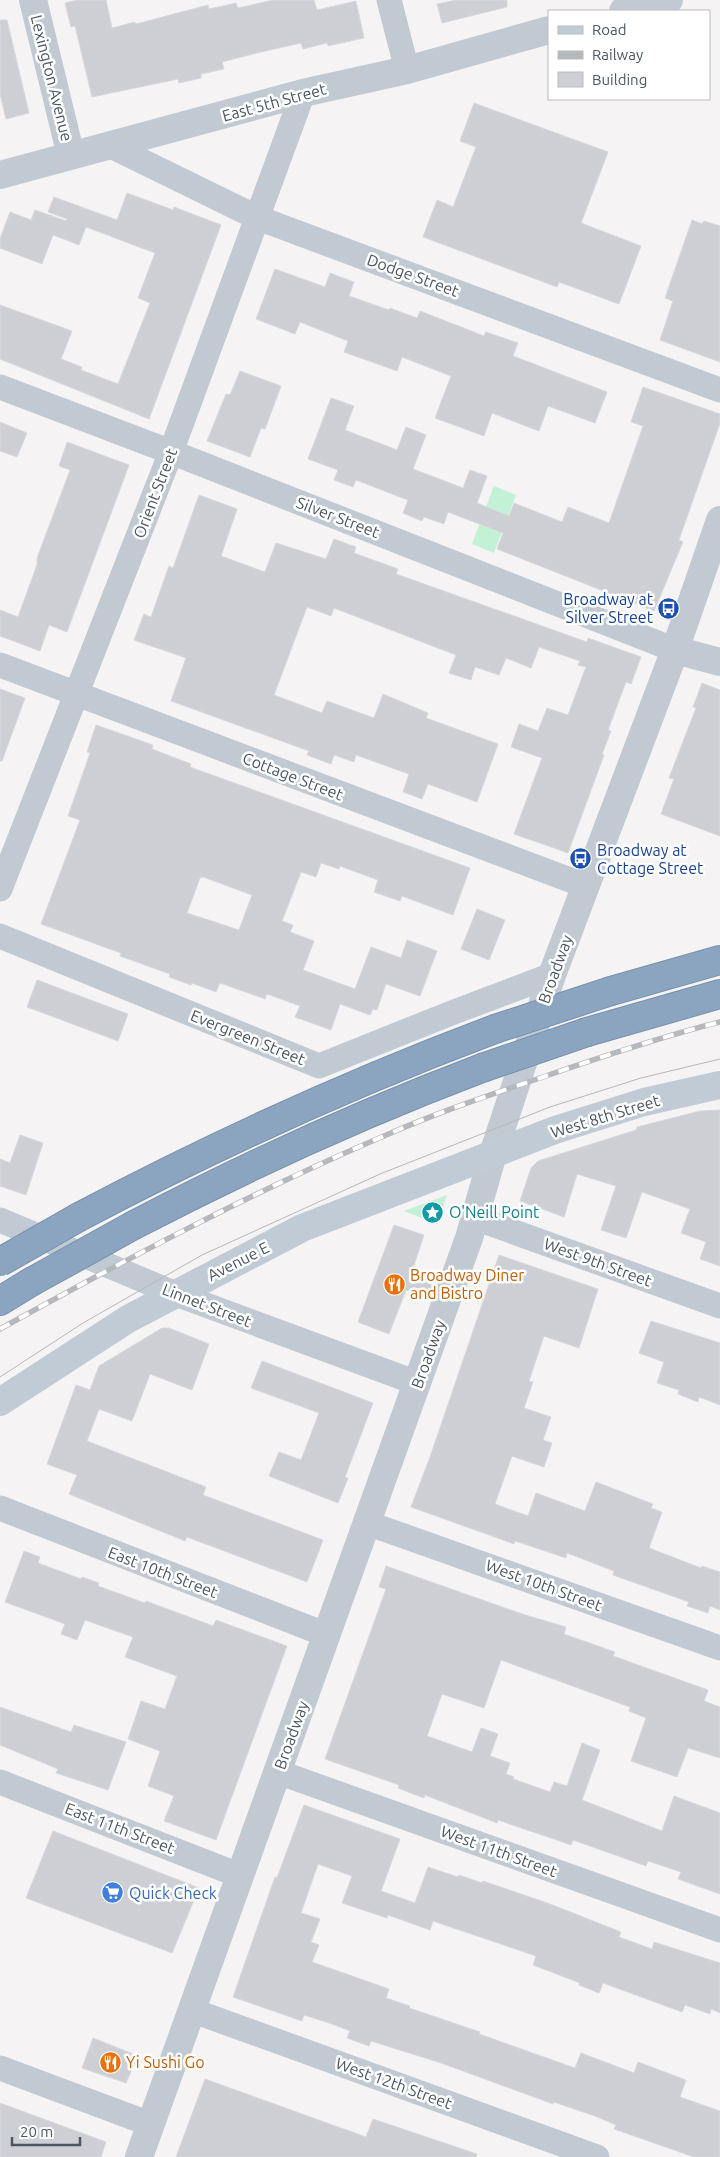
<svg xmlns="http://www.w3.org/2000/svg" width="720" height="2157" viewBox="0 0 720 2157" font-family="Ubuntu,sans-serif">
	<rect width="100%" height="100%" fill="#f5f3f3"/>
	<path fill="#c3f1d5" d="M494,486L516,495L494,553L472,544Z
		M447,1195L437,1224L404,1211Z"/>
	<path fill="#cdcfd5" stroke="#d7d9de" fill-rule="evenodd" d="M78,0H106L112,28L135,22L136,24L208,5L209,9L236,3L238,8L273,0H314L317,10L356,1L364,38L328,46L327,43L303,49L301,43L261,52L222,62L224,69L201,74V78L179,83L178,79L92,97L75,26L71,27L65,3Z
		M456,0H507V7L442,23L437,4Z
		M0,20H7L29,113L6,119L0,94Z
		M474,103L608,152L581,223L641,246L619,304L559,282L557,287L423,237L437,200L453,207L476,147L460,141Z
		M127,193L173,210L174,207L221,225L149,419L0,359V305L72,331L61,359L82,367L81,370L118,384L150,303L138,298L155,253L86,227L79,245L53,235L42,264L0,248V239L10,212L31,220L35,210L66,221L67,219L48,212L54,197L117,220Z
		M692,220L702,224L704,221L720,226V362L660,340L673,301L665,298Z
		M275,269L325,287L330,273L354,282L349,296L389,310L390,308L417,318L420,311L484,336L486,332L518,343L513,356L607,392L595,423L548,406L539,431L492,413L484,436L435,418L451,376L402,357L397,371L344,352L348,341L300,322L295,334L256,319Z
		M240,371L281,386L265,429L261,428L250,457L207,441L226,394L230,395Z
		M643,387L720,414V423L679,540L683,542L654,611L497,549L503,533L448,512L444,524L424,517L422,521L403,513L408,500L356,480L353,487L334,480L338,470L308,459L331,398L354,406L345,430L397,450L406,427L426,435L413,469L463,488L470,470L487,476L477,503L509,516L514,503L562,522L568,507L609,523L643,426L631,422Z
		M0,422L27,433L17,457L0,451Z
		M67,442L129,465L67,632L49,625L40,651L0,636V610L18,617L37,565V558L70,470L59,466Z
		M199,495L237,509L221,556L265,572L276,543L326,559L334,539L356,547L354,553L398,569L396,574L587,642L588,638L641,657L631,684L626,682L608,730L611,731L602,754L604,755L568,853L514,834L542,758L511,747L519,724L538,731L547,708L568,715L586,667L578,665L580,661L539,647L531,668L506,658L499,675L475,667L471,680L449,673L456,655L334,608L331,616L307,607L274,695L322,713L327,701L374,718L383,694L428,713L426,718L498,744L477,802L428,784L422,799L403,792L409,774L356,755L354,762L334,755L331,764L307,755L309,751L171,701L186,658L134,640L144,614L151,617L169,566L173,568Z
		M702,683L720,690V836L661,814L674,779L669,778L696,708L693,707Z
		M0,689L25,698L2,761H0Z
		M96,725L153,745L152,749L191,764L190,767L470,868L453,915L402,896L400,901L374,892L378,880L340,866L339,869L321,863L316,877L301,872L282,921L293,925L290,932L314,941L303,970L355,989L371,947L401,958L407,940L437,951L420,996L386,984L377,1010L373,1009L370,1015L340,1004L331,1030L295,1017L300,1006L267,994L265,999L220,983L216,992L192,983L191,985L169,977L170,974L120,956L121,953L41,924L80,820L68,816L90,753L87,752ZM203,877L252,895L239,930L187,913L200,878Z
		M477,909L505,920L489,960L461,949Z
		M37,980L128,1014L118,1041L27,1007Z
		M720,1110V1266L700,1259L706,1242L681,1233L690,1209L642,1192L626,1238L601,1230L616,1186L577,1174L564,1217L520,1201L531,1168L538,1161L636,1130L637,1127L700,1111Z
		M20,1135L43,1143L26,1195L0,1186V1159L10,1163Z
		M394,1225L424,1235L411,1274L435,1287L431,1299L406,1290L389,1334L358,1322Z
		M499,1255L598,1289L579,1348L544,1336L529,1381L533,1382L524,1408L551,1417L543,1440L552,1443L544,1467L512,1456L495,1504L528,1516L536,1493L585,1511L596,1482L653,1504L651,1508L662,1512L649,1548L701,1568L702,1566L720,1572V1610L710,1606L708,1613L687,1606L689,1602L613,1575L614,1571L567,1553L566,1558L515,1541L514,1544L411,1507L430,1457Z
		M651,1321L720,1343V1405L699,1397L698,1402L678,1394L679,1390L657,1383L664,1362L639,1353Z
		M162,1328H169L209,1344L192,1390L150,1374L132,1421L99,1409L87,1441L206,1487L203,1495L323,1540L307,1582L187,1537L185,1541L69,1494L77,1475L47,1464L76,1385L90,1390L99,1366Z
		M262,1361L373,1403L345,1477L348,1478L338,1503L269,1476L279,1452L301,1460L319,1413L251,1388Z
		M24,1551L40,1557L38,1563L81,1579L82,1577L99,1583L98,1586L145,1603L146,1601L213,1626L216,1620L287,1646L216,1840L164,1821L174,1796L148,1786L160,1751L128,1739L141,1701L165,1709L177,1676L125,1657L133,1637L85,1620L77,1640L61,1634L65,1624L5,1602Z
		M386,1566L522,1614L566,1627L564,1634L615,1652L613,1656L708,1690L704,1701L720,1707V1758L688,1748L677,1777L631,1761L646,1718L629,1711L630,1707L501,1660L484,1708L442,1694L427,1736L472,1752L481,1728L498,1734L490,1756L510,1763L506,1774L514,1777L513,1779L550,1792L554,1782L567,1786L582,1743L600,1750L582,1800L662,1831L674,1796L720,1813V1894L678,1879L681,1872L648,1861L646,1866L573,1840L571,1845L498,1820L497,1823L425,1795L424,1798L398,1788L399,1785L325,1759L386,1589L379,1587Z
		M0,1707L71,1732L74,1725L126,1742L108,1790L56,1773L58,1769L0,1745Z
		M304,1805L400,1839L381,1891L415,1903L428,1867L458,1877L459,1875L482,1883L483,1881L550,1904L621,1932L619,1937L652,1949L654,1942L720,1963V2013L711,2009L710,2014L685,2005L682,2012L603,1983L599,1993L579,1985L580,1983L533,1965L536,1956L433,1921L430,1930L388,1915L387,1918L342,1903L352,1876L318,1864L301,1913L320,1919L311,1942L319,1945L312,1962L389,1989L386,1998L410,2006L409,2008L480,2032L479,2034L575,2068L581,2053L634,2073L638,2062L686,2080L680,2097L720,2111V2157H694L614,2129L616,2125L595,2116L554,2102L553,2104L441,2063L371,2041L369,2046L347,2038L350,2031L329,2023L304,2015L302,2021L233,1997L275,1877L277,1878Z
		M53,1831L199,1888L172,1953L26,1898Z
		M93,2038L138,2056L126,2083L82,2068Z
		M205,2079L366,2137L373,2119L477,2154L476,2157H176Z
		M0,2103L106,2142L101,2157H0Z"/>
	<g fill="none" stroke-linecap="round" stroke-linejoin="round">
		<defs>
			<path id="motorway" d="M611,991L720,960
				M587,1032L720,994
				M79,1217C215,1145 351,1083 495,1029
				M134,1225C247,1166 363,1113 482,1068
				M0,1301L31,1282"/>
		</defs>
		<use href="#motorway" stroke="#7690ad" stroke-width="30"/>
		<path stroke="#c1cad2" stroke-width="25" d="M389,0L407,70
			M111,146L258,218L720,390
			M0,387L171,452L675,650
			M0,665L586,886
			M0,889L171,452L303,93
			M0,936L319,1066L454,1012L552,975
			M475,1218L720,1306
			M0,1220L176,1294L417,1383
			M0,1508L327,1635
			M367,1523L720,1648
			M278,1772L720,1930
			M0,1782L241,1876
			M191,2010L597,2157
			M0,2068L150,2124"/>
		<path stroke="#c1cad2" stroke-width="28" d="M33,0L71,156
			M623,11L669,0
			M0,175L303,93L407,70L549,30
			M675,650L720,662
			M139,2157L469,1238L493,1154L552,975L675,650L720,520"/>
		<path stroke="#c1cbd6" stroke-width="28" d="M0,1402L128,1319L302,1228L555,1130L644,1102L720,1085"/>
		<use href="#motorway" stroke="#8ba5c1" stroke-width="28"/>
		<path stroke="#b5b8bd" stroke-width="1" d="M0,1377L83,1323L202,1255L380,1174L550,1107L641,1078L720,1059"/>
		<defs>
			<path id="rail" d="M0,1329C125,1260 252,1192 384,1136C436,1113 489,1095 543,1077C601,1057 660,1037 720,1022"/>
		</defs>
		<use href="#rail" stroke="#b5b8bd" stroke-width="5.5"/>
		<use href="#rail" stroke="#fff" stroke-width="4" stroke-dasharray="11" stroke-linecap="butt"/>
		<defs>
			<path id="motorway-bridge" d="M495,1029L611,991
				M482,1068L587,1032
				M0,1262L79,1217
				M31,1282L134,1225"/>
		</defs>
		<use href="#motorway-bridge" stroke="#7690ad" stroke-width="30" stroke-linecap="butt"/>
		<use href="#motorway-bridge" stroke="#8ba5c1" stroke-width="28"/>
	</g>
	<defs>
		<symbol id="bus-disc" viewBox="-11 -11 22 22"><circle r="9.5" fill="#1a4fb4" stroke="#fff"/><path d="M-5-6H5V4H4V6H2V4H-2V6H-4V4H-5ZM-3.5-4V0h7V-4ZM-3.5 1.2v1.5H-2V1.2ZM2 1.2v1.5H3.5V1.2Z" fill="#fff"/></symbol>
		<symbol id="sight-disc" viewBox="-11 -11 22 22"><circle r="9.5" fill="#0f9aa8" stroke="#fff"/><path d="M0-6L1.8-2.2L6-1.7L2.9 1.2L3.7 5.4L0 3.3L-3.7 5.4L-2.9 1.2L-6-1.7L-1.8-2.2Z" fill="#fff"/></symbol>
		<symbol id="restaurant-disc" viewBox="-11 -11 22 22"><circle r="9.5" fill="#e8710a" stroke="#fff"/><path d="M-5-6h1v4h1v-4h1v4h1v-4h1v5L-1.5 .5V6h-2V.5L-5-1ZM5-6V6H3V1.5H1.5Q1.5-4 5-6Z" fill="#fff"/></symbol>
		<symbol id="supermarket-disc" viewBox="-11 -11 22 22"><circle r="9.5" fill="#3f7fe0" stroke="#fff"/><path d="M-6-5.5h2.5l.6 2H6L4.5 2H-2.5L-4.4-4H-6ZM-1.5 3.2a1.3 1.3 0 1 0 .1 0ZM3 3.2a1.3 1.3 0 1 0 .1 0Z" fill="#fff"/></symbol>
	</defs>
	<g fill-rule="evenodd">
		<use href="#bus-disc" x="656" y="596" width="25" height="25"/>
		<use href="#bus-disc" x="568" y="846" width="25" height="25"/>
		<use href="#sight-disc" x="420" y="1200" width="25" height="25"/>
		<use href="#restaurant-disc" x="382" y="1272" width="25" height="25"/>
		<use href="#supermarket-disc" x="100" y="1880" width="25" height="25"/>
		<use href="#restaurant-disc" x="98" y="2050" width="25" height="25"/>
	</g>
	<g text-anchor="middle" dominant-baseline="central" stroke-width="5" stroke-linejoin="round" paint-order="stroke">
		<g font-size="16" fill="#4a5661" stroke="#fff">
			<text transform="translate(52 78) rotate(76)">Lexington Avenue</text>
			<text transform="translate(274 102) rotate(-15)">East 5th Street</text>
			<text transform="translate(413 275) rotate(20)">Dodge Street</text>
			<text transform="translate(155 493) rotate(-69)">Orient Street</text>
			<text transform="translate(338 517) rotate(21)">Silver Street</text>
			<text transform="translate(293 776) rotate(21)">Cottage Street</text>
			<text transform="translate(555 969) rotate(-70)">Broadway</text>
			<text transform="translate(248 1037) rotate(22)">Evergreen Street</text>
			<text transform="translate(605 1116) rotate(-17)">West 8th Street</text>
			<text transform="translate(238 1261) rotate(-27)">Avenue E</text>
			<text transform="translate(598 1262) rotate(20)">West 9th Street</text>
			<text transform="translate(207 1305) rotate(21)">Linnet Street</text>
			<text transform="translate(428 1354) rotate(-70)">Broadway</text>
			<text transform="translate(163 1572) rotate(21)">East 10th Street</text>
			<text transform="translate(544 1585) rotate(20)">West 10th Street</text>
			<text transform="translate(291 1735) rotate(-70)">Broadway</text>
			<text transform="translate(120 1828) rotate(21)">East 11th Street</text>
			<text transform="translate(499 1851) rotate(20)">West 11th Street</text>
			<text transform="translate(394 2083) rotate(20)">West 12th Street</text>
		</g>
		<g font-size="16" fill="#164399" stroke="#fff" text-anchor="end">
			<text x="653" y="599">Broadway at<tspan x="653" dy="18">Silver Street</tspan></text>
			<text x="597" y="850" text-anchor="start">Broadway at<tspan x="597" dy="18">Cottage Street</tspan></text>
		</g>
		<g font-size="16" fill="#0d838f" stroke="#fff" text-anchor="start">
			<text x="449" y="1212">O'Neill Point</text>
		</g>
		<g font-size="16" fill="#c56008" stroke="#fff" text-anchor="start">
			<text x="410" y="1275">Broadway Diner<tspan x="410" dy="18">and Bistro</tspan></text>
			<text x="126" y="2062">Yi Sushi Go</text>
		</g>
		<g font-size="16" fill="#366cbe" stroke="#fff" text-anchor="start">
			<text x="129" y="1893">Quick Check</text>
		</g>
	</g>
	<rect x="548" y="10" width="162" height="90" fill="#ffffff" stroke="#b7bbc0"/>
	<rect x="558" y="26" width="25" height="8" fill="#c1cbd6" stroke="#b7bbc0"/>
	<text x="592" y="35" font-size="15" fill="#4a5661">Road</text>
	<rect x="558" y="51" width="25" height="8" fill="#b5b8bd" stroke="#b7bbc0"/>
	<text x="592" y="60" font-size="15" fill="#4a5661">Railway</text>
	<rect x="558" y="72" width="25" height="15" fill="#cdcfd5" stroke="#b7bbc0"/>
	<text x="592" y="85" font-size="15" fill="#4a5661">Building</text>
	<path d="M12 2137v8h68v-8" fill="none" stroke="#4a5661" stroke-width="2.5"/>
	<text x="20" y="2137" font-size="15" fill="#4a5661" stroke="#ffffff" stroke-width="4" paint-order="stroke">20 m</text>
</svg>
